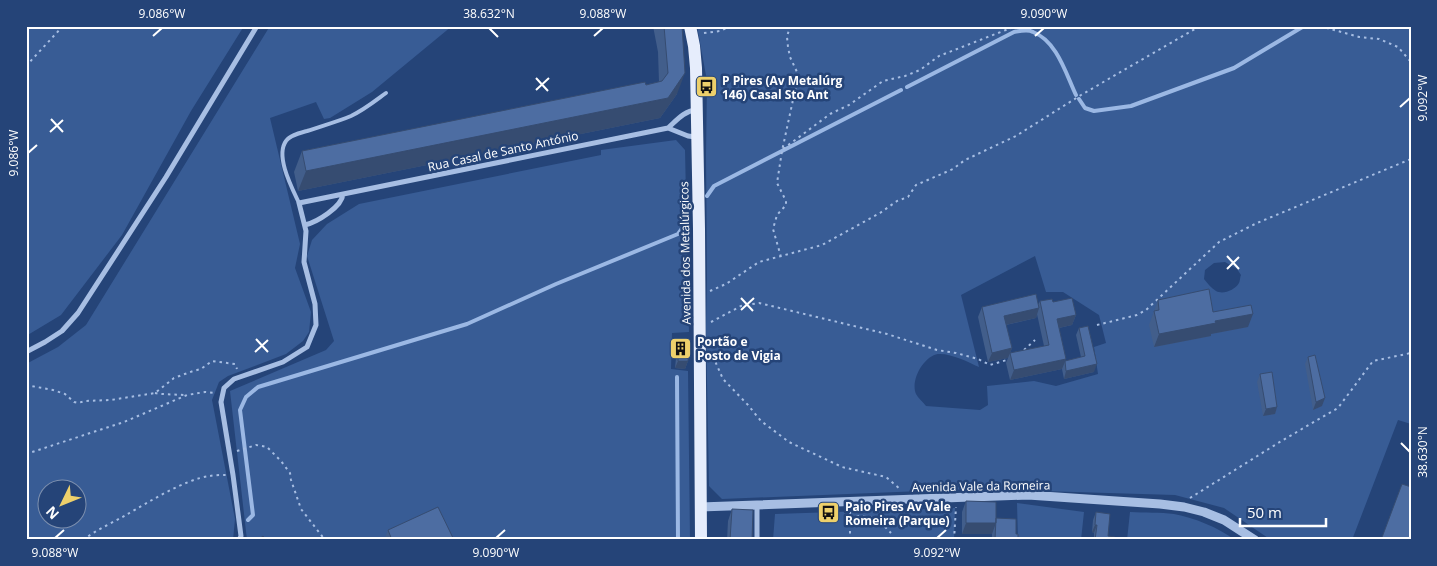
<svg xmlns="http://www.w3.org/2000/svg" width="1437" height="566" viewBox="0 0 1437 566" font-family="'Open Sans',sans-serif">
	<rect width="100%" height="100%" fill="#254478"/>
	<path fill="#385c95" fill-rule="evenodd" d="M26,26H244L191,111L122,235L61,315L26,336Z
		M270,26H452L372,92L330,118L324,119L316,102L270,118L300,244L295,268L311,312L309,332L303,341L286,354L228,376L219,382L212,400L235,519L233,540H26V364L58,347L86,325ZM48,488H78V518H48Z
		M697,26H1411V424L1398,420L1352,540H1271L1224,508L1175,495L971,489L722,499L709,486L706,328L707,278L706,156L707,81ZM1035,256L1046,292H1063L1099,315L1106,343L1094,347L1098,374L1056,386L1034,381L987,386L988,405L980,410L926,406C923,402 918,398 916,394C910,380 924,356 938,354C951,353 968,362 979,367L961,295ZM1225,262L1237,269L1241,275C1240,277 1240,281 1239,283C1235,290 1223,295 1216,291C1211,288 1208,284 1204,279L1205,270L1214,263Z
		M676,140L685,150L689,332L672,333L671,369L688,371L690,540H247L230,391L326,350L334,341L307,256L312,240L327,224L359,204L601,155V150Z
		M1017,503L1084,512L1081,540H1018Z
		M955,508L954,540H773L775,514Z
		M1130,512C1145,513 1160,512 1174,514C1195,518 1217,527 1235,540H1127Z"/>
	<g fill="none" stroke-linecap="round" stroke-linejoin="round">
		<path stroke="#9bb8e4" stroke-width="4" d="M907,87L1014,32C1020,31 1028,29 1033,32C1057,41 1066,74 1076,95
			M1079,99L1085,108L1094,111L1131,106L1234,68L1304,26
			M707,196L714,186L901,90
			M677,377L678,540
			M248,520L253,515L240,410L246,397L258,387L467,324L556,284L678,234L689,219
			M231,540L232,539"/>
		<path stroke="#a7bee3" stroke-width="2" stroke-dasharray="2.5 4" stroke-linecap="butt" d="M1320,26L1359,37L1379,39L1398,47L1411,62
			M704,33L720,31L731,26
			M26,66L63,26
			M783,149L830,114L849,105L883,81L905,76L920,70L939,56L1016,26
			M781,257L773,229L777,215L786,205V201L777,183L782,151L796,86L797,72L790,57L788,47L787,37L790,26
			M710,291L726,284L759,262L822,245L880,213L897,201L908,197L916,185L953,169L965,160L1016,136L1081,95L1200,26
			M711,322L741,306L759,303L887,334L937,350L956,353L978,359L990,365L1010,359
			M1097,325L1137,315L1146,310L1219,242L1257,223L1411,159
			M1024,350L1035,340
			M710,361H715L723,379L748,405L761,421L789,442L842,467L886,477L900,489
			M26,385L53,390L65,394L74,402L78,403L85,401L111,400L155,393L174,378L193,371L201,369L212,361L235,364L237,369
			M155,393L161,394L185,395
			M237,451L256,445L267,447L281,461L290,473L291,480L301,509L325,540
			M26,454L124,422L187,395L205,392L215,393
			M1190,498L1283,440L1338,408L1373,361L1411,353
			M850,516L875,517L891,533
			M83,540C96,530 112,523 126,515C149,502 185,479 210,476C215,475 221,475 226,475
			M850,540V512
			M954,540L956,507"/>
		<path stroke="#a7bee3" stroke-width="4" d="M299,203C292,188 275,156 286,141C290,135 300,133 307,131C321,126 337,122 351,116C364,110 375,101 386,93"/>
		<path stroke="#a7bee3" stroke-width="5" d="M696,137L688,136L668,128C677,120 684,111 696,110
			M305,225C317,222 342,207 343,194
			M26,352L45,342L62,331L78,313L166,177L257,26
			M239,540L241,536L233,475L221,402L224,388L234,379L283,362L307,347L316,325L315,304L304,262L306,231L299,203L668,128
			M757,540V505"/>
		<path stroke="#a7bee3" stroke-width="9" d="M700,507L1028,495L1160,504L1184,507L1204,512L1224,520L1255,540"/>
		<path stroke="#e6edfc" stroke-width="12" d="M690,26L694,46L696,68L699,229L701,540"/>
	</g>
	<path fill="#425e8b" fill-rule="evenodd" d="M653,26H682L677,94L660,118L298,191L294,172L302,151L659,82L658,52Z
		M1158,300L1213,312L1248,327L1211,334V336L1154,347L1149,325Z
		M1040,301L1053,302L1076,315L1072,325L1059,328L1065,361L1081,357L1076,335L1079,328L1094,372L1064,379L1062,369L1010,380L1006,363L1008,358L988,362L978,317L982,307L1038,305ZM1037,314L1044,346L1010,353L1012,348L1006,325L1036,318Z
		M679,351L688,361L685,369L675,368L676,358Z
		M1308,357L1322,406L1313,410L1305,364Z
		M1260,374L1277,407L1275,414L1263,416L1257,382Z
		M966,501L996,518L1016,534L1018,540H992V534H962V512Z
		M732,509L752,540H727L728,521Z
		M1096,512L1108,536L1115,540H1094V533L1092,532L1093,520Z
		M388,530L454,540H384Z"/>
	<path fill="#364c71" d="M685,73L677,94L660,118L298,191L306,171L668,98Z
		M1039,308L1036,318L1001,326L1004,316Z
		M1253,314L1248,327L1211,334V336L1154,347L1159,334L1215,321Z
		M1076,315L1072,325L1054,329L1057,319Z
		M1012,348L1008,358L988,362L992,353Z
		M1066,359L1062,369L1010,380L1014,370Z
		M678,361H688L685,369L675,368Z
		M1097,364L1094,372L1064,379L1066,371Z
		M1325,398L1322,406L1313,410L1316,402Z
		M1277,407L1275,414L1263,416L1266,409Z
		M966,523H996L992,534H962Z
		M1095,525H1097L1094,533L1092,532Z"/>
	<path fill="#4d6da2" stroke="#364c71" d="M664,26H682L685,73L668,98L306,171L302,151L645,82L646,85L662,81L668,73Z
		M1209,289L1213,312L1251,305L1253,314L1215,321L1216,323L1159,334L1154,311L1159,310L1158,300Z
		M1036,294L1039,308L1004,316L1012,348L992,353L982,307Z
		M1072,298L1076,315L1057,319L1066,359L1014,370L1010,353L1049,345L1040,301L1052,299L1053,302Z
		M1088,326L1097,364L1066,371L1065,361L1085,356L1079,328Z
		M688,349V361H678L679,351Z
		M1315,355L1325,398L1316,402L1308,357Z
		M1272,372L1277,407L1266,409L1260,374Z
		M1402,484L1411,487V540H1381Z
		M966,501L996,502V523H966Z
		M438,507L454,540H392L388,530Z
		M732,509L753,510L752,540H730Z
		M1096,512L1110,514L1108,536L1115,537V540H1095L1097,525H1095Z
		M996,518L1016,519V534H1018V540H995Z
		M263,536L266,540H258Z"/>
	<path fill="none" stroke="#fff" stroke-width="2" d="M489,28L498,37M153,36L162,28M594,36L603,28M1035,36L1044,28M536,78L548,91M536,90L549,78M1400,107L1410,98M51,119L63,132M50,132L63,120M28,153L37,145M1227,256L1239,269M1227,269L1239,257M741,298L753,311M741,310L754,298M256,339L268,352M255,352L268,340M1401,443L1410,452M55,538L64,530M496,538L505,530M937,538L946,530"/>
	<defs>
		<symbol id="bus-square" viewBox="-11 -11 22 22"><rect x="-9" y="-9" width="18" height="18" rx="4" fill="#edd06b" stroke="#254478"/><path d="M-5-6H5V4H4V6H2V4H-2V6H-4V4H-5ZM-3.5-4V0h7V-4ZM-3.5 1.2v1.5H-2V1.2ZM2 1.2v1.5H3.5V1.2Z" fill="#111"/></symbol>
		<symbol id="building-square" viewBox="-11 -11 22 22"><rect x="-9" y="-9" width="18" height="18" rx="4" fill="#edd06b" stroke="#254478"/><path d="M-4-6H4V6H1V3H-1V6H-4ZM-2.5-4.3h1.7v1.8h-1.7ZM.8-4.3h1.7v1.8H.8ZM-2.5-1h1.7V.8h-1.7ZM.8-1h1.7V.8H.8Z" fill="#111"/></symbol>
	</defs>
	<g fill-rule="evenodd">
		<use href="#bus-square" x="694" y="74" width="25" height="25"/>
		<use href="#building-square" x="668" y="336" width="25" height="25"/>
		<use href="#bus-square" x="816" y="500" width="25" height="25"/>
	</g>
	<g text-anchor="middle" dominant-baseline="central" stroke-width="5" stroke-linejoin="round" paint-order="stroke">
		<g font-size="12" font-weight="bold" fill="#fff" stroke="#254478" text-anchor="start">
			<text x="722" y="80">P Pires (Av Metalúrg<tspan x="722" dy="14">146) Casal Sto Ant</tspan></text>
			<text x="697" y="341">Portão e<tspan x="697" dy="14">Posto de Vigia</tspan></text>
			<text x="845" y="506">Paio Pires Av Vale<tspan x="845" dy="14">Romeira (Parque)</tspan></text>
		</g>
		<g font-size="12" fill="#fff" stroke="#254478">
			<text transform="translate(503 151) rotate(-12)">Rua Casal de Santo António</text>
			<text transform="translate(685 253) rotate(-91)">Avenida dos Metalúrgicos</text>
			<text transform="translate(981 486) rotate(-1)">Avenida Vale da Romeira</text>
		</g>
	</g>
	<rect width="1437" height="566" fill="none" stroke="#254478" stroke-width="55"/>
	<g transform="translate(62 504) rotate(227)"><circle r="24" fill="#254478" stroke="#7c8fae"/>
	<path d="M0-4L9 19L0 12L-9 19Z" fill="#edd06b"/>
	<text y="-8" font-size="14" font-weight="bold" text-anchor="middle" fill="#ffffff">N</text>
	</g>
	<path d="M1240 518v8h86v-8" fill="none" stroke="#ffffff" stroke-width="2.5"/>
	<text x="1247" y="518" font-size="15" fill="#ffffff" stroke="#254478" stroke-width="4" paint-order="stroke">50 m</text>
	<rect x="28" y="28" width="1382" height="510" fill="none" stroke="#fff" stroke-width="2"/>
	<g font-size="12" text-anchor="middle" fill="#fff">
		<text x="162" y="18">9.086°W</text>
		<text x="489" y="18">38.632°N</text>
		<text x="603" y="18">9.088°W</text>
		<text x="1044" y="18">9.090°W</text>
		<text transform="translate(1423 98) rotate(-90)" y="4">9.092°W</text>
		<text transform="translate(14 153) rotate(-90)" y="4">9.086°W</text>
		<text transform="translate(1423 452) rotate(-90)" y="4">38.630°N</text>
		<text x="55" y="557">9.088°W</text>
		<text x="496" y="557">9.090°W</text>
		<text x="937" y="557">9.092°W</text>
	</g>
</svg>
